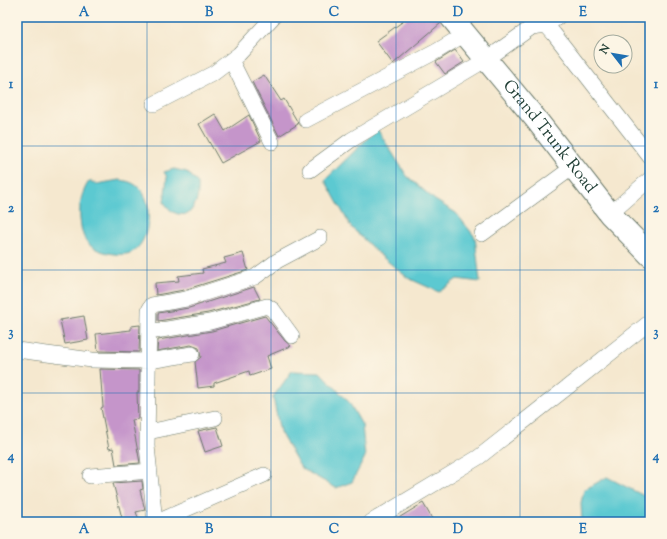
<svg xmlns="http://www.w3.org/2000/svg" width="667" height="539" viewBox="0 0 667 539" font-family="'Sorts Mill Goudy',serif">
	<rect width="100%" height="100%" fill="#fcf5e5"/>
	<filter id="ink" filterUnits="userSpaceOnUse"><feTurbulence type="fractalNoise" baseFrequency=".025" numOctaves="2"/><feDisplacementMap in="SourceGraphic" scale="8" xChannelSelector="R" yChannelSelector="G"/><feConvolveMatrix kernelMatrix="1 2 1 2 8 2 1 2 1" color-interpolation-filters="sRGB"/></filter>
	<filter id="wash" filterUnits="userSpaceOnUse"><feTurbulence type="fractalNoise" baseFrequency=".012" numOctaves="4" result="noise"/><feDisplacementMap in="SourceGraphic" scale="16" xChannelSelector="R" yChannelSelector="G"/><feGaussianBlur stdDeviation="0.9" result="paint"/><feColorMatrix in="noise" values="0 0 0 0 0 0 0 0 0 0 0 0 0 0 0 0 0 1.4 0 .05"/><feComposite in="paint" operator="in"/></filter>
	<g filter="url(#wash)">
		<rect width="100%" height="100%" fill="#f5e8cf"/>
		<path fill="#5cc9d1" stroke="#3e8382" d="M377,129L407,176L435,200L456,213L475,237L480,282L457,279L439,292L408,278L380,255L351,227L325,180Z
			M174,169L187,172L198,183C199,196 197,204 188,214C177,216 170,212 164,202L167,177L164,172Z
			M119,180C134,181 143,188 147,202C151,217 147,244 132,252C122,258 93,252 87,242C82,236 81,227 80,219C79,204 81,194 89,181L97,184Z
			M292,371L320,372L349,402L362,425L365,457L352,482L336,488L301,468L280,432L273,397Z
			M607,477L650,499V522H582L581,503L584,490Z"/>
		<g id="blocks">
			<path fill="#c595ca" d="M409,17H439L441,23L393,64L376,41Z
				M455,50L464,62L445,74L436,62Z
				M264,75L281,101L284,99L297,121L298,124L279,136L252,82Z
				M215,114L225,131L249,115L261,141L221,163L199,124Z
				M243,253L248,270L184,290L156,295L155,283L179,281L178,276L203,273L202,269L226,263L224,258Z
				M254,287L260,299L208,313L158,321V313L189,308Z
				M84,316L88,340L65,344L60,320Z
				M265,316L285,341L291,346L267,356L271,369L250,376L249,371L214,383V386L198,388L195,362L201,357L199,348L191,345L157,351L158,340L212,331Z
				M140,325L139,352L98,351L96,334L131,330V326Z
				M100,369L139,370V392H137L138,419L132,420L140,463L116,465L113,448L109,449L101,408L103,407Z
				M217,427L223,446L205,452L198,431Z
				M142,481L143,489L140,490L145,510L136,512L140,522H123L113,483Z
				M423,503L434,522H392Z"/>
		</g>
	</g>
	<g filter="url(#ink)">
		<use href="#blocks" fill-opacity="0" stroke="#6a796a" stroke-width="1"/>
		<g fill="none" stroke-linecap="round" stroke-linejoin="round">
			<defs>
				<path id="minor" d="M546,25L554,34L650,157
					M231,60L272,142
					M154,104L214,73L239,54L273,17
					M306,120L437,51L465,34
					M310,170L351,140L487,59L532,27L546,25L558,17
					M610,214L650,179
					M482,234L573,167
					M149,332L210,322L267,306L273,310L292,336
					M17,350L92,360L149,361L192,354
					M148,432L215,418
					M90,476L150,471
					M155,522L147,446L149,310L152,305L186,299L255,277L277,261L320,238
					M157,522L264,475
					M371,522L479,457L650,322"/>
				<g id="primary">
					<path id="s1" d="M451,17L535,118L610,214L650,255"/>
				</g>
			</defs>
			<use href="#minor" stroke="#6a796a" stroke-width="16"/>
			<use href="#primary" stroke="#6a796a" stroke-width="24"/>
			<use href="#minor" stroke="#fff" stroke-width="15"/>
			<use href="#primary" stroke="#fff" stroke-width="22"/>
		</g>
	</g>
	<path fill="none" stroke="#1f6fb2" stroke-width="1" stroke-opacity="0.55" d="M147,17V522M271,17V522M396,17V522M520,17V522M17,146H650M17,270H650M17,393H650"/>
	<g text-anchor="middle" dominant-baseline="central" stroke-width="3" stroke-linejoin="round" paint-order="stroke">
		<g font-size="17" fill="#1f3d34" stroke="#fcf5e5">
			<text stroke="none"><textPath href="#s1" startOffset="155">Grand Trunk Road</textPath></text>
		</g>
	</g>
	<rect width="667" height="539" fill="none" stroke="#fcf5e5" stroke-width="44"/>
	<g transform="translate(613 54) rotate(301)"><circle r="19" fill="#fcf5e5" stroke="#a4ab9e"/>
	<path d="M0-3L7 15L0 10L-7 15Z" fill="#1f6fb2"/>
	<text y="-6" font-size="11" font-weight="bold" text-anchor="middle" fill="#1f3d34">N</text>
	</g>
	<rect x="22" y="22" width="623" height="495" fill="none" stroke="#1f6fb2" stroke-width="1.5"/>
	<g font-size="13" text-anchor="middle" font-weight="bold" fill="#1f6fb2">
		<text x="84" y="16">A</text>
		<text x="209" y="16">B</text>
		<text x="334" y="16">C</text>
		<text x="458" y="16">D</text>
		<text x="583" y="16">E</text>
		<text x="11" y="88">1</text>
		<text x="656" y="88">1</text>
		<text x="11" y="212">2</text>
		<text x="656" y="212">2</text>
		<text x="11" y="336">3</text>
		<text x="656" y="336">3</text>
		<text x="11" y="460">4</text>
		<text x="656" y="460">4</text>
		<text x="84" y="533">A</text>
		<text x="209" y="533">B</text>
		<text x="334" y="533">C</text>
		<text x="458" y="533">D</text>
		<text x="583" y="533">E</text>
	</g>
</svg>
